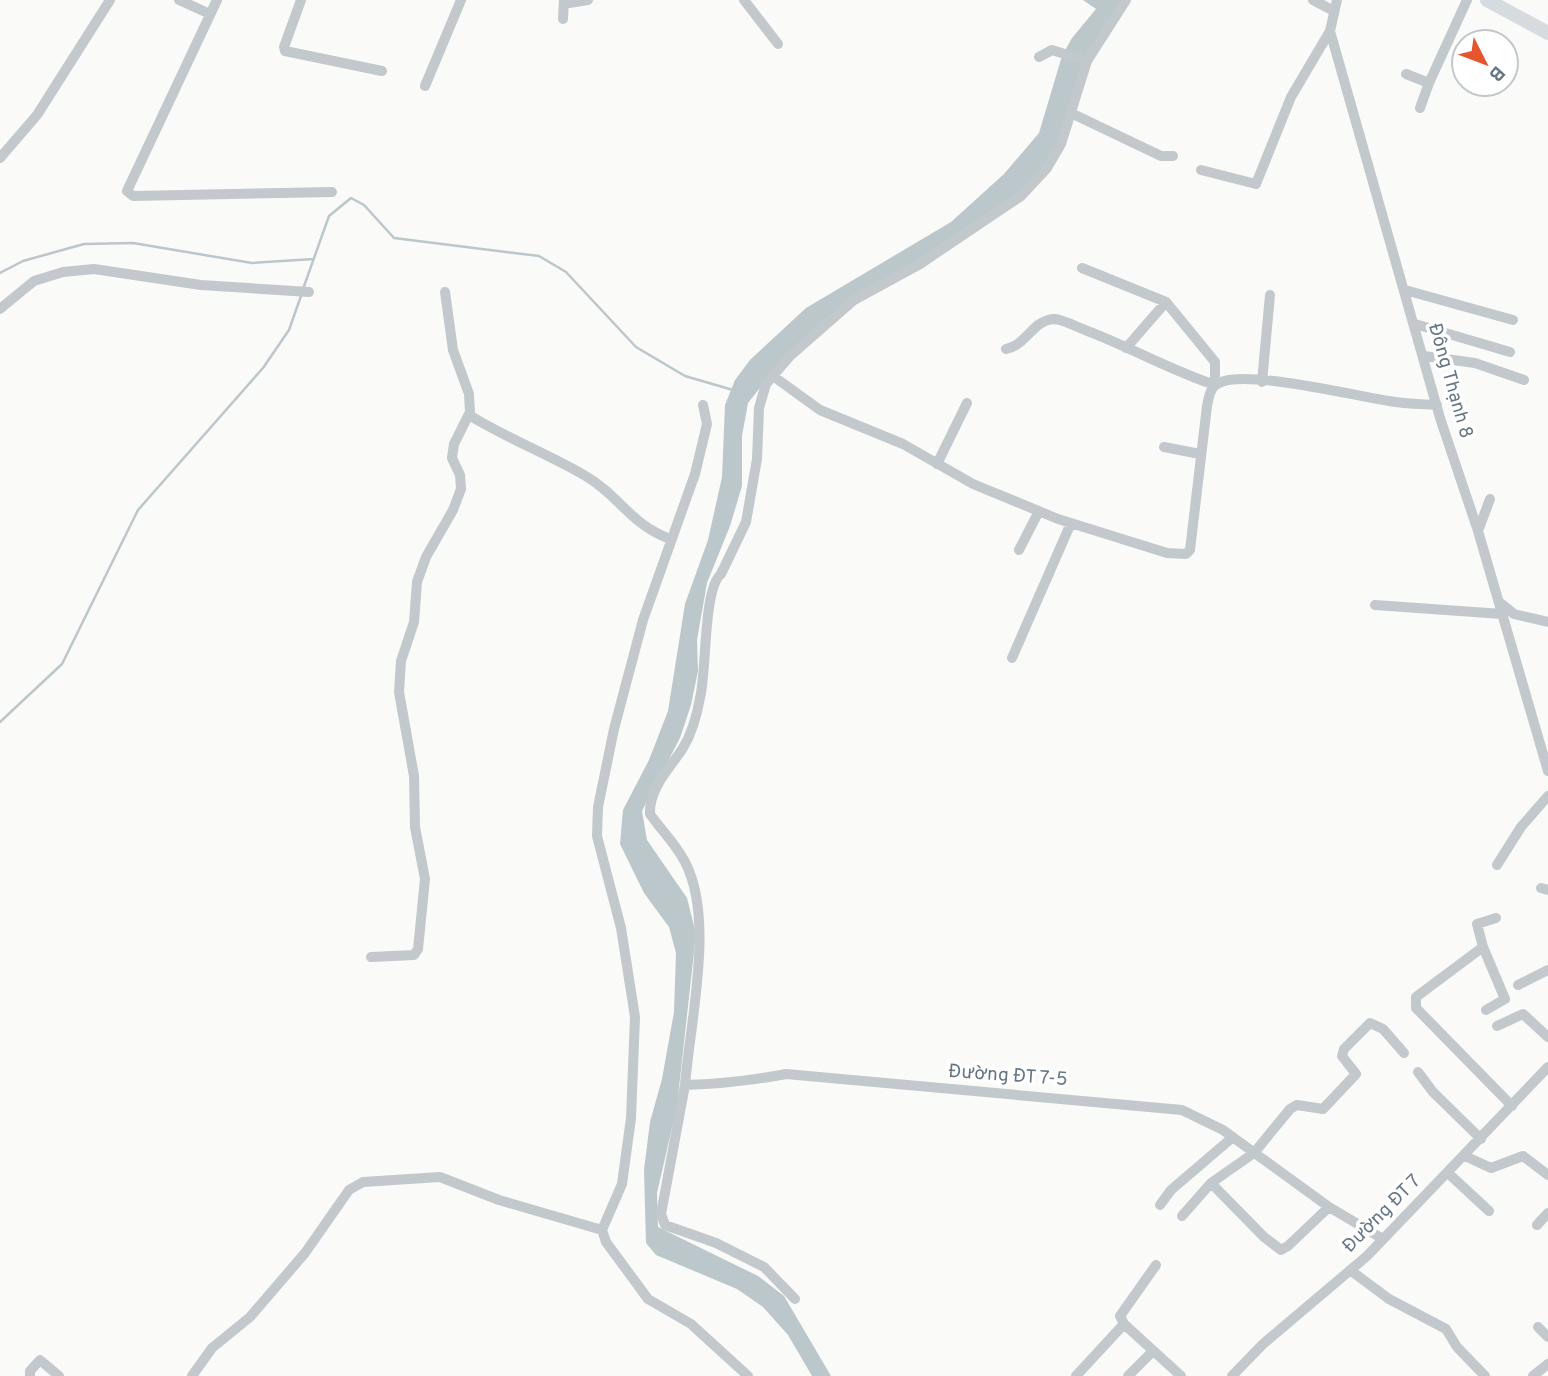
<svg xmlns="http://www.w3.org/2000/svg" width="1548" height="1376" viewBox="0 0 1548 1376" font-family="Overpass,sans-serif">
	<rect width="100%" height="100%" fill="#fafaf8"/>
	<path fill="#bbc7cb" d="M1083,0H1130L1092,45L1065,134L1029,186L851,306L771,374L748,403L742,436V486L730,526L707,583L697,640L698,671L691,705L680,738L642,811L647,840L687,898L696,934L677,1106L657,1193L658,1227L758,1276L784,1296L831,1376H812L788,1335L763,1307L737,1289L656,1255L646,1243L644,1170L650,1122L662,1079L674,1012L676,953L669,927L644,893L620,844L623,810L649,760L668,711L685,604L708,540L722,477L725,405L735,380L750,360L806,308L951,222L1004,174L1039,133L1062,56L1072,38L1096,9Z"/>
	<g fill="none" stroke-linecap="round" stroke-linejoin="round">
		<path stroke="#bbc7cb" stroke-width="2.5" d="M0,273L23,261L84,244L133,243L252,263L314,259
			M303,289L329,216L351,198L364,205L394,238L539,256L566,272L636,347L685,376L733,390
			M0,722L62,664L138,510L263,368L289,330L301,296"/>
		<path stroke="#c3c8cc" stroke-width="10" d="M179,0L210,14
			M217,0L127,191L133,196L332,192
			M301,0L284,47L285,51L382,71
			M569,0V3L588,0
			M744,0L778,44
			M1126,0L1087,61L1061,144L1047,168L1021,196L920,264L854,300L790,356L766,384L759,408L757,459L746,522L721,574C703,589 707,670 700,698C697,715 692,733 683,748C670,768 649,788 650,814C661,830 676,844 685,862C715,919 690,1022 685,1085C723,1084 749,1081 786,1074L1182,1110L1223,1130L1329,1207L1383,1239
			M1313,0L1334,11
			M1337,0L1330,31L1440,418L1478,531L1548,771
			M563,19L564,0
			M1039,57L1052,50L1087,61
			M1406,74L1429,83L1467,0
			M425,86L461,0
			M1420,108L1429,83
			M1073,114L1161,156H1173
			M0,158L37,115L110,0
			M1201,170L1256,184L1291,97L1330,31
			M1405,290L1513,320
			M0,309L34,281L63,272L94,269L201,285L309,292
			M1415,324L1510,352
			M1126,348L1166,302
			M1006,349C1026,346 1033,319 1055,319C1064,320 1077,327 1085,330C1130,347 1170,370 1215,385V362L1166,302L1082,268
			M1424,356L1475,363L1524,380
			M773,376L820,410L903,444L973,484L1058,519L1167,553L1186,554L1190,550L1207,406C1209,397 1210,387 1219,383C1246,369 1355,396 1389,401C1405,404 1421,404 1437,405
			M1262,382L1270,295
			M703,405L707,424L695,474L643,620L614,729L598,807L597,836L621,928L635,1017L631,1118L622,1184L602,1230L606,1242L648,1299L691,1324L748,1376
			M469,415C506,438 546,453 584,475C619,495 631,525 670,539
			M1164,447L1200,454
			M937,464L967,403
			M1478,531L1490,499
			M1019,550L1039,511
			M1499,602L1514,614L1548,622
			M1375,605L1502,614
			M1012,658L1071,523
			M1497,865L1521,827L1548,796
			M1541,888L1548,890
			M1496,918L1477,924L1483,947L1416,997V1008L1512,1106
			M1483,947L1505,999L1486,1010
			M371,957L414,955L418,949L425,879L415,827L414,776L399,692L401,661L414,622L417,582L426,557L453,510L461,489L460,475L452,458L454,444L470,412L469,394L453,350L445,292
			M1518,985L1548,970
			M1497,1026L1523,1014L1548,1037
			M1418,1072L1433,1092L1481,1139
			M685,1085L661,1214L665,1225L716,1243L764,1267L795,1299
			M1465,1156L1491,1168L1523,1156L1548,1175
			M1448,1173L1489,1211
			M1211,1183L1264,1237L1281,1250L1288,1246L1329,1207
			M1160,1205L1171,1190L1233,1137
			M1182,1216L1211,1183L1254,1153L1290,1109L1297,1105L1323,1109L1356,1074L1342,1056L1344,1049L1370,1023L1383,1029L1404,1053
			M1537,1225L1548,1213
			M1156,1265L1120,1316L1124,1324L1181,1376
			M1350,1270L1389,1299L1446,1329L1457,1347L1485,1376
			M1538,1327L1548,1337
			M30,1376V1371L40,1360L59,1376
			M192,1376L212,1348L250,1317L305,1253L349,1190L363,1182L440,1177L499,1200L602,1230
			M1076,1376L1124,1324
			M1128,1376L1153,1351
			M1232,1376L1263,1344L1367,1256L1548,1067
			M1533,1376L1548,1364"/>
		<path stroke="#d6dbdf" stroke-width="14" d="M1487,0L1548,33"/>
	</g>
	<g text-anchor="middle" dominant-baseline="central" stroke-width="7" stroke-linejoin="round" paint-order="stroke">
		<g font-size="19" fill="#657683" stroke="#fff">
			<text transform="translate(1450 381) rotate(74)">Đông Thạnh 8</text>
			<text transform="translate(1008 1076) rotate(4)">Đường ĐT 7-5</text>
			<text transform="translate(1382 1214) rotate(-45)">Đường ĐT 7</text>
		</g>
	</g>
	<g transform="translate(1485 63) rotate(132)"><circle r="33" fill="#ffffff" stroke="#c1c8cd" stroke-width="2"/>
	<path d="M0-5L12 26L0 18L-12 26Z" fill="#e4572e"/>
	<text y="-10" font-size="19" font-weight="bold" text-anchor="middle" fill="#657683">B</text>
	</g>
</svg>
